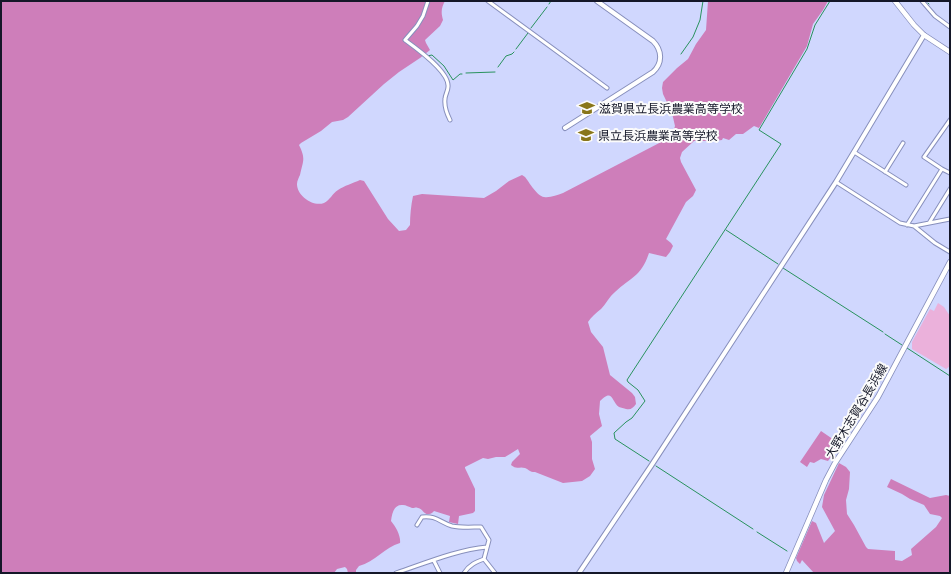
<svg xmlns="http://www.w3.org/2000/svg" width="951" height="574" viewBox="0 0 951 574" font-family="'Golos Text','Noto Sans JP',sans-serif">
	<rect width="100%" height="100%" fill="#d0d7fe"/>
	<path fill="#ebb1db" d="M938,303L944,307L950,316V366L946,369L912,349V342L930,309L934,311Z"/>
	<path fill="#ce7eba" d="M1,1H445C441,8 441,13 443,20L440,26L425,40L426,43L430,50L420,58L399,72L384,84L348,117L343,120L332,122L321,131L301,143L299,145C306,159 303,161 300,175C299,177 297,181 297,184C297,196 313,207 324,203C330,200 332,194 338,190C344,186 353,183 360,180L364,181L388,219L399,231L406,230L410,225C410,215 411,206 413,196L422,194L484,198L496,191L509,181L522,175L525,177C529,182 537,196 544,197C550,198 557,195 563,193L665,140L673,132L675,126L672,113L663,94L662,88L663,82L677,68L688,59L696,44L706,30L708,1H760L761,2L763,1H828L823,10L813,24L807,46L759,128L754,126L743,134H736L729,140L723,138L722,140L715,141H694L682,152L680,158L681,162L696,190L693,196L686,202L666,239L671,243L673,246L670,252L666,257L649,253C641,277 631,277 615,292C609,297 606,304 601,309C596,313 591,317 588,322L591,332L603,347L610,375L632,393L635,397L636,404C633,408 631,410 626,409C624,408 621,408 619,407C611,401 613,388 600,401L599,414L602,426L590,436L592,442V459L595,469L590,476L582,481L563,483L535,472C529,472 530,470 525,468C519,466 517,470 511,465L512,462L520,454L518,449L505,457H496L488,459L483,458L465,467V468L475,489V511L473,513L459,516L458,524L449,522L450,516L434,511C433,512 431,514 429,514C424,515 423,509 418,508C415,507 416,508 412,508C409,507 406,505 403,505C394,504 392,513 391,521C396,527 401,536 400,543C385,547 375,562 359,566L356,570V573H348L347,569L345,567L337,569L334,573H1Z
		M821,431L840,444L828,461L821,459L814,463L810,462L807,467L800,462Z
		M839,463L846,467L850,472L849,489L846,500L847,514L854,525L866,547L868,549L895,551V560L902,561L912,555L911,549L936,527L942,518L940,516L930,514L924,505L910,499L902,494L887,487L891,479L930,498L946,495L950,496V573H814L802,560L800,564L797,561L796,558L812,521L816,523L824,543L835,531L822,507L824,495Z"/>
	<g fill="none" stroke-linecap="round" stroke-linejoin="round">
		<path stroke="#29925e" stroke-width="1" d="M924,1L925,2
			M928,3L929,4
			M549,4L551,1
			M531,28L547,7
			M516,49L528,33
			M681,54L693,37L700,20L703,1
			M427,56L432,55L444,66L453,80L460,74H462
			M498,67L506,56L512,54L514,52
			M466,73L495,72
			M726,230L778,264
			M783,268L883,332
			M885,334L902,345
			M907,348L950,376
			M649,461L615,439L614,433L626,422L632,418L645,401L638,390L628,382L627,380L781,144L759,130L807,49L815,25L830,1
			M656,466L753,529
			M757,532L787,551"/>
		<defs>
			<path id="minor" d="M428,1L423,16L417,26L405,40C416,48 450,72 448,87C448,91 445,95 445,99C444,107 447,114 450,120
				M488,1L607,88
				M922,1L935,16L950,27
				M950,120L924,157L942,169L950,173
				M854,152L906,185
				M885,172L903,143
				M836,182L900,223L914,226L950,219
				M929,223L950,189
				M907,225L942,169
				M914,226L935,243L950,252
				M417,525L422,517C436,515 441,523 452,526C461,528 472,527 481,527L489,540L484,559L495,573
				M434,561L440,573
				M396,573C426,563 456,550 487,547
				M464,573C469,565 476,562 484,559"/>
			<path id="tertiary" d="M565,128L653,72C663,63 662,50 653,41L597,1
				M579,573L651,466L836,182L924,35"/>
			<path id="secondary" d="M895,1L914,25L924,35L950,52
				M786,573L826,480L835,463L878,397L950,262"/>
		</defs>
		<use href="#minor" stroke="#878fbc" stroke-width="5"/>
		<use href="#tertiary" stroke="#878fbc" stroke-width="6"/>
		<use href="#secondary" stroke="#878fbc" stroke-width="6"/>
		<use href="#minor" stroke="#fff" stroke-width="3"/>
		<use href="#tertiary" stroke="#fff" stroke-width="4"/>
		<use href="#secondary" stroke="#fff" stroke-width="4.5"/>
	</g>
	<defs>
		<symbol id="school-bare" viewBox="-9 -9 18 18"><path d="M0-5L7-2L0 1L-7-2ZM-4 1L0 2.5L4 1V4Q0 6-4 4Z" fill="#89761a" stroke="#fbfbfb" stroke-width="2.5" paint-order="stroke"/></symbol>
	</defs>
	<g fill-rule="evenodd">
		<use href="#school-bare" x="576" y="97" width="22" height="22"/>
		<use href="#school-bare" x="575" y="124" width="22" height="22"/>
	</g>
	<g text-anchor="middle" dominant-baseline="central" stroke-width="4" stroke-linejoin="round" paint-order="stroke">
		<g font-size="12" fill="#141728" stroke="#fbfbfb" text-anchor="start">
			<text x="599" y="108">滋賀県立長浜農業高等学校</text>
			<text x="598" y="135">県立長浜農業高等学校</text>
		</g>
		<g font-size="12" fill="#141728" stroke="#fbfbfb">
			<text transform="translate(856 411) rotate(-59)">大野木志賀谷長浜線</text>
		</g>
	</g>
	<rect width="951" height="574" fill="none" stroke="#141728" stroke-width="4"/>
</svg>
